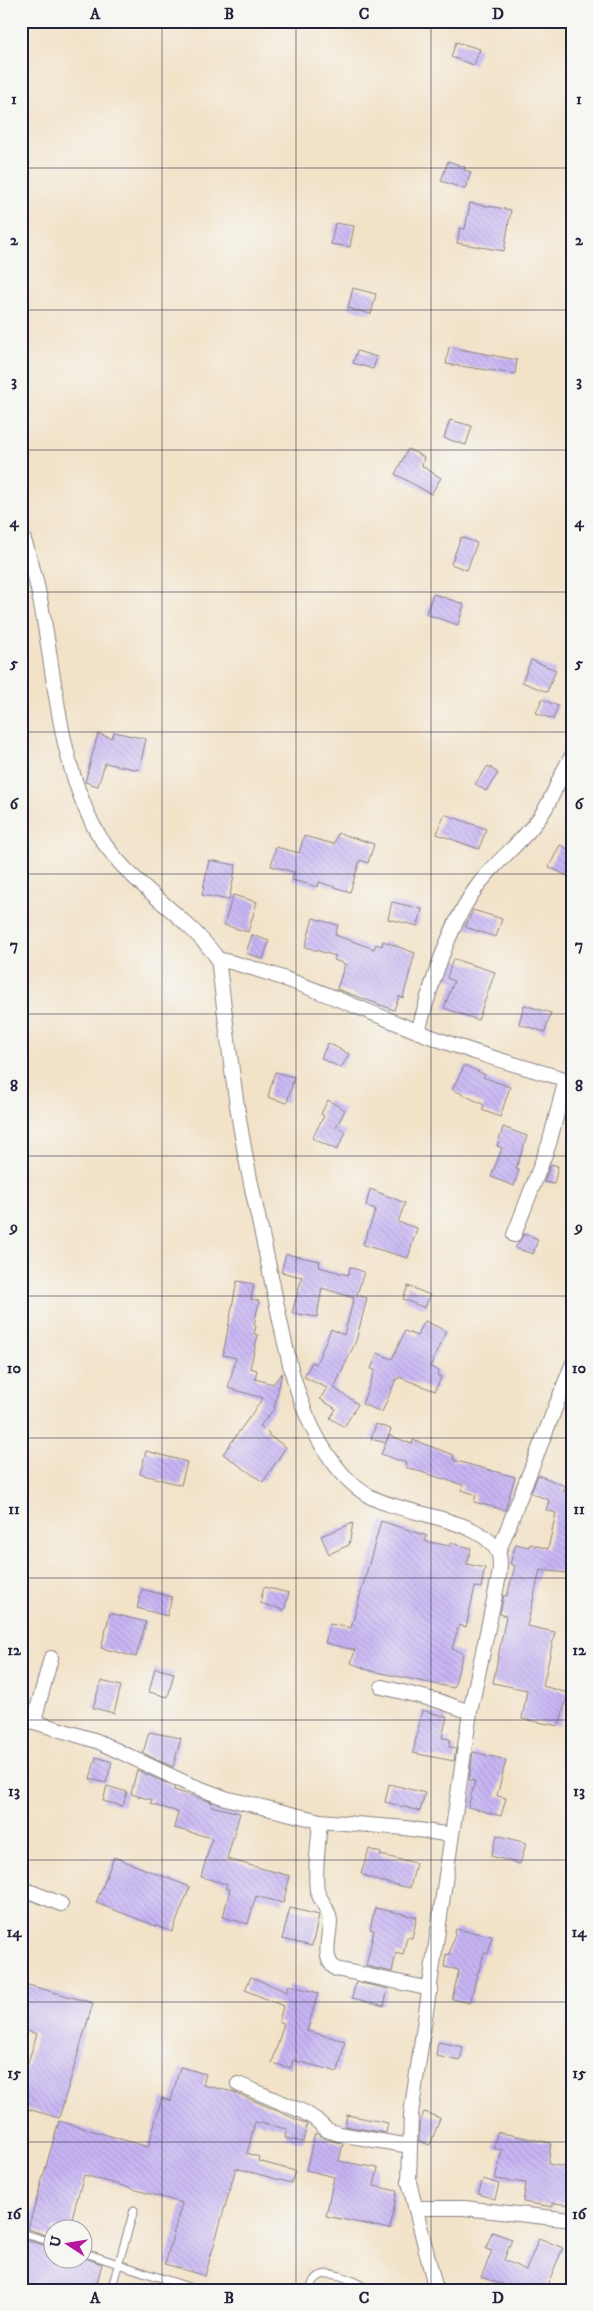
<svg xmlns="http://www.w3.org/2000/svg" width="593" height="2311" viewBox="0 0 593 2311" font-family="'IM FELL DW Pica',serif">
	<defs>
		<pattern id="building-back-hatch" width="6" height="6" patternUnits="userSpaceOnUse" patternTransform="scale(1.25)"><rect width="6" height="6" fill="#c7b5f4"/><path d="M-1 5l2 2M0 0l6 6M5-1l2 2" fill="none" stroke="#ab9bd2"/></pattern>
	</defs>
	<rect width="100%" height="100%" fill="#f6f6f2"/>
	<filter id="ink" filterUnits="userSpaceOnUse"><feTurbulence type="fractalNoise" baseFrequency=".02" numOctaves="2"/><feDisplacementMap in="SourceGraphic" scale="10" xChannelSelector="R" yChannelSelector="G"/><feConvolveMatrix kernelMatrix="1 2 1 2 8 2 1 2 1" color-interpolation-filters="sRGB"/></filter>
	<filter id="wash" filterUnits="userSpaceOnUse"><feTurbulence type="fractalNoise" baseFrequency=".0096" numOctaves="4" result="noise"/><feDisplacementMap in="SourceGraphic" scale="20" xChannelSelector="R" yChannelSelector="G"/><feGaussianBlur stdDeviation="1.12" result="paint"/><feColorMatrix in="noise" values="0 0 0 0 0 0 0 0 0 0 0 0 0 0 0 0 0 1.4 0 .05"/><feComposite in="paint" operator="in"/></filter>
	<g filter="url(#wash)">
		<rect width="100%" height="100%" fill="#f2e2c8"/>
		<g id="blocks">
			<path fill="url(#building-back-hatch)" d="M456,42L480,49L474,65L451,57Z
				M448,161L465,167L464,170L471,172L465,189L441,181Z
				M470,203L511,210L504,251L457,243L460,228L465,229Z
				M335,223L354,226L350,247L331,244Z
				M353,288L376,294L371,314L348,308Z
				M449,347L517,360L515,374L446,364Z
				M357,351L377,357L373,369L353,363Z
				M450,420L472,426L466,445L444,438Z
				M408,449L424,457L422,466L441,478L431,494L395,474Z
				M461,537L477,543L467,570L451,564Z
				M433,594L464,604L458,625L426,614Z
				M531,660L556,670L547,692L522,682Z
				M542,699L558,706L553,719L536,713Z
				M114,732L146,739L139,770L105,763L98,786L85,782L98,734L112,738Z
				M488,766L498,773L486,791L475,784Z
				M444,814L486,829L479,849L437,834Z
				M338,833L374,844L368,863L360,860L350,892L319,882L318,887L292,880L294,872L271,866L276,847L299,853L304,836L334,844Z
				M560,845L572,851V878L549,867Z
				M209,860L236,865L229,900L202,895Z
				M233,895L257,902L248,932L224,925Z
				M392,902L422,909L418,926L388,919Z
				M473,910L502,919L496,937L465,927Z
				M313,918L338,925L335,935L374,949L376,944L382,946L383,941L415,953L403,998L399,996L394,1010L337,989L345,964L334,960L336,956L305,947Z
				M252,935L269,941L263,959L246,953Z
				M453,959L495,972L478,1020L444,1008L454,981L447,978Z
				M524,1005L551,1013L545,1032L519,1024Z
				M328,1043L349,1054L341,1068L321,1058Z
				M465,1065L485,1075L483,1077L510,1087L500,1117L482,1110L484,1105L452,1089Z
				M275,1072L294,1077L287,1103L268,1097Z
				M328,1100L345,1110L336,1127L346,1132L337,1150L312,1138L324,1116L321,1114Z
				M503,1127L527,1136L516,1169L519,1170L514,1186L491,1177L502,1148L497,1146Z
				M551,1164L558,1166L554,1184L544,1182Z
				M370,1189L405,1203L398,1222L417,1228L408,1258L363,1245L376,1209L366,1206Z
				M524,1234L538,1239L533,1254L515,1248Z
				M286,1254L320,1261L319,1267L348,1275L350,1267L364,1272L357,1295L367,1298L356,1341L334,1388L358,1404L344,1427L330,1418L336,1409L320,1399L327,1388L304,1377L312,1362L316,1364L331,1329L344,1335L354,1298L322,1288L317,1317L292,1313L302,1277L281,1272Z
				M237,1281L254,1284L251,1299L259,1301L254,1325L256,1326L254,1334L258,1335L250,1368L257,1370L255,1379L273,1384L282,1373L274,1409L260,1426L269,1433L268,1435L286,1447L263,1482L223,1454L263,1398L228,1388L236,1358L223,1355Z
				M408,1286L430,1295L425,1308L403,1299Z
				M425,1321L446,1331L430,1367L439,1371L437,1375L441,1377L435,1391L399,1377L398,1379H396L382,1412L362,1404L375,1370L371,1369L377,1353L392,1359L405,1331L417,1336Z
				M376,1424L391,1429L386,1442L389,1435L412,1444L413,1440L454,1455L453,1460L515,1477L505,1510L474,1502L476,1495L462,1490L463,1485L405,1467L406,1463L381,1454L386,1443L371,1439Z
				M146,1451L187,1462L181,1485L140,1474Z
				M538,1475L565,1486L563,1491L572,1494V1516L567,1531H572V1540L566,1573L540,1570L527,1626L555,1632L543,1686L568,1693L559,1726L522,1719L527,1690L493,1683L506,1616L500,1614L504,1595L507,1596L515,1566L510,1564L516,1544L529,1547L530,1544L548,1549L556,1513L546,1510L549,1500L531,1493Z
				M381,1521L427,1536L425,1541L450,1546L451,1543L471,1548L467,1564L485,1568L481,1588L475,1587L466,1627L459,1625L452,1649L463,1653L454,1688L371,1671L351,1663L355,1650L325,1643L330,1624L351,1628Z
				M353,1523L349,1545L329,1554L321,1536Z
				M264,1587L289,1593L284,1610L260,1603Z
				M142,1589L172,1597L167,1616L137,1608Z
				M110,1613L146,1622L136,1657L101,1648Z
				M155,1668L174,1673L168,1697L149,1692Z
				M101,1681L121,1686L114,1713L93,1708Z
				M422,1710L447,1717L442,1738L450,1739L449,1747L456,1748L454,1761L413,1753Z
				M149,1732L181,1738L173,1767L143,1753Z
				M473,1752L506,1760L497,1796L506,1798L501,1816L468,1807L475,1781L469,1780Z
				M96,1757L112,1762L106,1783L90,1779Z
				M137,1770L175,1787L174,1790L212,1802L211,1806L240,1813L227,1859L290,1876L283,1903L256,1896L248,1924L223,1917L230,1889L226,1888L227,1884L201,1877L212,1838L174,1828L178,1812L151,1804L152,1800L131,1794Z
				M389,1784L425,1793L420,1811L385,1802Z
				M107,1786L127,1792L123,1806L103,1801Z
				M497,1835L526,1843L520,1864L491,1856Z
				M369,1849L381,1853L380,1855L416,1863L410,1888L379,1881L361,1874Z
				M114,1857L190,1887L172,1932L96,1903Z
				M290,1908L319,1915L312,1946L282,1939Z
				M375,1908L417,1917L412,1938L407,1937L403,1955L396,1953L392,1972L366,1966L374,1930L370,1929Z
				M456,1929L492,1936L488,1954L484,1953L479,1971H478L470,2003L452,1999L459,1970L444,1967L446,1954L449,1955Z
				M251,1977L287,1992L289,1985L318,1993L307,2031L345,2041L338,2072L293,2060L291,2068L272,2063L284,2023L279,2022L283,2006L245,1990Z
				M356,1982L388,1989L384,2006L352,1998Z
				M21,1983L93,2003L59,2118L21,2107V2085L37,2034L21,2029Z
				M438,2042L463,2047L460,2061L436,2056Z
				M180,2067L206,2074L203,2085L234,2092L307,2124L303,2142L285,2138L287,2129L255,2122L247,2153L259,2157L258,2161L295,2171L291,2183L236,2168L205,2276L165,2264L182,2203L84,2175L69,2228H52V2237L28,2229L59,2121L148,2147L162,2098L171,2101Z
				M424,2112L440,2118L430,2145L419,2141V2125Z
				M347,2115L388,2123L386,2133L345,2126Z
				M497,2132L551,2143L548,2164L572,2168V2205L553,2203V2207L523,2202L526,2183L495,2179L502,2150L494,2148Z
				M315,2133L324,2138L343,2144L339,2161L378,2168L374,2186L397,2191L390,2229L326,2216L334,2177L306,2170Z
				M483,2179L499,2184L495,2199L478,2194Z
				M492,2232L512,2239L504,2260L526,2270L539,2238L563,2248L545,2290H517L481,2277L492,2251L486,2249Z
				M25,2240L52,2247V2258H85L102,2264L95,2290H48L21,2282V2241L24,2242Z"/>
		</g>
	</g>
	<g filter="url(#ink)">
		<use href="#blocks" fill-opacity="0" stroke="#8a8282" stroke-width="1"/>
		<g fill="none" stroke-linecap="round" stroke-linejoin="round">
			<defs>
				<path id="service" d="M21,2233L52,2242
					M82,2252L198,2290
					M111,2290L134,2210
					M309,2290C311,2286 314,2280 318,2277C332,2267 358,2284 371,2290"/>
				<path id="minor" d="M21,532C57,625 47,732 92,823C120,880 182,909 218,959C226,1020 232,1082 243,1142C251,1189 263,1236 272,1282C284,1337 292,1395 321,1444C333,1464 348,1484 369,1496C402,1515 486,1518 499,1555C501,1564 500,1572 498,1581L470,1712L411,2114L409,2182L436,2290
					M218,959C287,975 353,1006 419,1032C469,1052 520,1066 572,1081
					M418,1032C430,987 450,921 479,884C498,859 525,840 542,814C554,796 560,774 572,756
					M514,1235L549,1144L566,1079
					M498,1553L572,1365
					M382,1687L439,1701L470,1712
					M21,1718L97,1741L186,1783L225,1798L320,1821L405,1828L451,1835
					M34,1721L51,1658
					M320,1821C319,1839 314,1873 317,1890C320,1901 330,1910 330,1922C330,1936 321,1959 336,1969L431,1989
					M21,1888L61,1904
					M238,2084L304,2112L315,2119L327,2130L339,2134L410,2146
					M417,2208H464L572,2220"/>
			</defs>
			<use href="#service" stroke="#8a8282" stroke-width="9"/>
			<use href="#minor" stroke="#8a8282" stroke-width="16"/>
			<use href="#service" stroke="#fff" stroke-width="7"/>
			<use href="#minor" stroke="#fff" stroke-width="14"/>
		</g>
	</g>
	<path fill="none" stroke="#22223b" stroke-width="1" stroke-opacity="0.55" d="M162,21V2290M296,21V2290M431,21V2290M21,168H572M21,310H572M21,450H572M21,592H572M21,732H572M21,874H572M21,1014H572M21,1156H572M21,1296H572M21,1438H572M21,1578H572M21,1720H572M21,1860H572M21,2002H572M21,2142H572"/>
	<rect width="593" height="2311" fill="none" stroke="#f6f6f2" stroke-width="55"/>
	<g transform="translate(68 2244) rotate(282)"><circle r="24" fill="#f6f6f2" stroke="#a1a1a9"/>
	<path d="M0-4L9 19L0 12L-9 19Z" fill="#b5179e"/>
	<text y="-8" font-size="14" font-weight="bold" text-anchor="middle" fill="#22223b">U</text>
	</g>
	<rect x="28" y="28" width="538" height="2256" fill="none" stroke="#22223b" stroke-width="2"/>
	<g font-size="16" text-anchor="middle" font-weight="bold" fill="#22223b">
		<text x="95" y="19">A</text>
		<text x="229" y="19">B</text>
		<text x="364" y="19">C</text>
		<text x="498" y="19">D</text>
		<text x="14" y="104">1</text>
		<text x="579" y="104">1</text>
		<text x="14" y="245">2</text>
		<text x="579" y="245">2</text>
		<text x="14" y="386">3</text>
		<text x="579" y="386">3</text>
		<text x="14" y="527">4</text>
		<text x="579" y="527">4</text>
		<text x="14" y="668">5</text>
		<text x="579" y="668">5</text>
		<text x="14" y="809">6</text>
		<text x="579" y="809">6</text>
		<text x="14" y="950">7</text>
		<text x="579" y="950">7</text>
		<text x="14" y="1091">8</text>
		<text x="579" y="1091">8</text>
		<text x="14" y="1232">9</text>
		<text x="579" y="1232">9</text>
		<text x="14" y="1373">10</text>
		<text x="579" y="1373">10</text>
		<text x="14" y="1514">11</text>
		<text x="579" y="1514">11</text>
		<text x="14" y="1655">12</text>
		<text x="579" y="1655">12</text>
		<text x="14" y="1796">13</text>
		<text x="579" y="1796">13</text>
		<text x="14" y="1937">14</text>
		<text x="579" y="1937">14</text>
		<text x="14" y="2078">15</text>
		<text x="579" y="2078">15</text>
		<text x="14" y="2219">16</text>
		<text x="579" y="2219">16</text>
		<text x="95" y="2303">A</text>
		<text x="229" y="2303">B</text>
		<text x="364" y="2303">C</text>
		<text x="498" y="2303">D</text>
	</g>
</svg>
